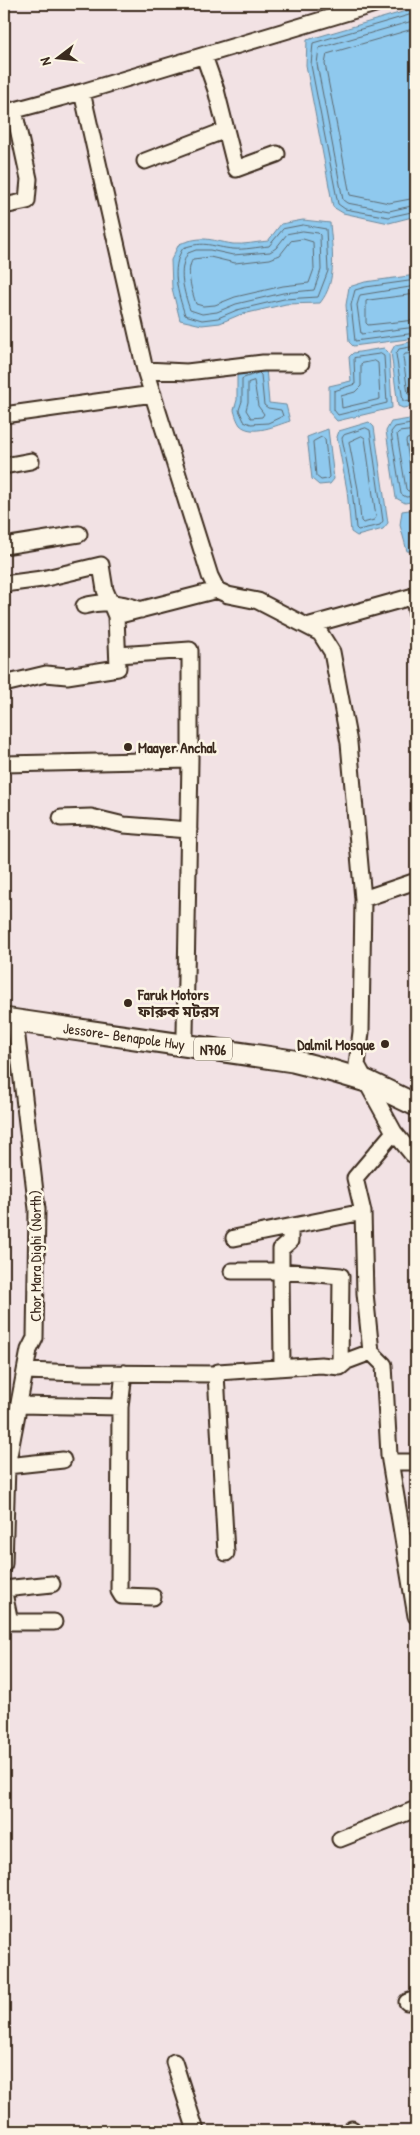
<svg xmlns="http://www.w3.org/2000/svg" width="420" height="2135" viewBox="0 0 420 2135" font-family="'Patrick Hand','Noto Sans Bengali',sans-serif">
	<rect width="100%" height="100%" fill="#f2e2e4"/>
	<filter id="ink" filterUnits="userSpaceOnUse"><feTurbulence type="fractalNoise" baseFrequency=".02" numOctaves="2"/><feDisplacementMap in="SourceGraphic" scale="10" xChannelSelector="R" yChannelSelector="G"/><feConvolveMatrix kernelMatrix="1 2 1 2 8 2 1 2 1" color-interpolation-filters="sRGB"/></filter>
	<g filter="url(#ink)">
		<path fill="#8fc9ee" stroke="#6d899b" d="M416,8V144L415,145L416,216L389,223L343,213L333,207L306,65L307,40Z
			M303,220L330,223C332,249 338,281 320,303L286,304L239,315L220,323L202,325L180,320L172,288L171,260L179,244C205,235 208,240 233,244C244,245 257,242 268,241L281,224Z
			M416,275V338L353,346L349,342L346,305L349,287L365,282Z
			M416,341V406L403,408L398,406L391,352L395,345Z
			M384,348L389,353L392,408L337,421L329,412V386L351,381L349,357L353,353Z
			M266,368L269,403L286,405L290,421C277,425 252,437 240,425C237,421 235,414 234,410L237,400V373Z
			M416,418V501L405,503L396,498L386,431L391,422Z
			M369,422L374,427L388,523L383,529L357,536L351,532L347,490L337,437L339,431Z
			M328,429L334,479L330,484L319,485L312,479L307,437Z
			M416,509V552L407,551L400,525L402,511Z"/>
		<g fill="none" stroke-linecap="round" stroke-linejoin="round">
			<path stroke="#5d6a71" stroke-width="1" d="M416,13L313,43L311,65L338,204L345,209L389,217L416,211
				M416,20L319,48L317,64L343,200L347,203L389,211L416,205
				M416,28L327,54L325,64L350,195L389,203L416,198
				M303,225L326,229L328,271L318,297L284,299L237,310L218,318L202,320L185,315C178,293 170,269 183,248C206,240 212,247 233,249C244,250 258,247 269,246L283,229Z
				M303,231L318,233L320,235L321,270L314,290L283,293L236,304L217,312L202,314L190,310C184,292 177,270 188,253L196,250H210L233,255L270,252L276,248L287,234Z
				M303,239L313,242L314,269L309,283L283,286L235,297L215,305L203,306L196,304C192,291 185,271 193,259L210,257L235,263L270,259L280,255L291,241Z
				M416,280L366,287L355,290L351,305L355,341L416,333
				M416,286L360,295L357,305L361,334L416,327
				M416,294L369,300L366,301V323L368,325L416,320
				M416,346L399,349L396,354L403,401L416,402
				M416,353L405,354L403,357L408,394L416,395
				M381,354L384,356L387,403L338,415L334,410V391L355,384L354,358Z
				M375,361L378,363L380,399L342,408L341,396L355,392L361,386V364Z
				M259,373L261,375L264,405L268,408L281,410L283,416L268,423L251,424L244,421L239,410L242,401V379Z
				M254,381L258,406L264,414L262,417L251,418L246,410L248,402V383Z
				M416,423L395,427L391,432L401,494L406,497L416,496
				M366,428L370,430L383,521L380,525L358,530L356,528L352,489L342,438L344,435Z
				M416,430L399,432L397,434L406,489L408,491L416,490
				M362,436L365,438L376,517L374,520L363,523L361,521L358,489L349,442Z
				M322,437L325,439L329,477L327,479L321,480L316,476L313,442Z
				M416,437L407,439L406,441L412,480L416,482"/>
			<defs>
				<path id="minor" d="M204,56L216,90L236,169L277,154
					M82,92L145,370L210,576L217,590L228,595L258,601L320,633L332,652L349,743L363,899L361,1032L357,1065L394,1132L412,1154L416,1156
					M4,113L82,92L375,4
					M145,161L226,130
					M4,206L27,201L29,179L14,110
					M145,370L187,372L263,363H301
					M4,415L153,394
					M4,466L31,461
					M4,546L79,534
					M4,584L42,579L101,565L105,590L116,616
					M84,606C104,600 122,602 141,610
					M307,626L414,596L416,611
					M4,684L46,674L67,676L118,668L116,616L217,590
					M4,764L190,760V650L118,655
					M61,818L91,817L124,825L189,830
					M363,899L416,881
					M185,1033L190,760
					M394,1132L355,1178L363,1212L365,1293L371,1352L384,1365L389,1455L416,1616
					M234,1238L363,1212
					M232,1271H281V1249L290,1241V1227
					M282,1367L281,1271L341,1276L340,1367
					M26,1371L80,1373L216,1374L226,1553
					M218,1372L321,1365L340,1367L347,1361L371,1352
					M124,1373L120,1407L119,1591L122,1596L153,1597
					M19,1405L120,1407
					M4,1418L16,1419L29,1350L35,1338L37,1209L15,1020
					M390,1462H416
					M7,1466L63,1460
					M4,1564L7,1466L16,1419
					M4,1589L52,1584
					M4,1593L10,1622H54
					M340,1839L416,1809
					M407,2002L416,1999
					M174,2062L196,2131
					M352,2129L353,2131"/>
				<path id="highway" d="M4,1019L293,1061L329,1070L366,1081L416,1105"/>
			</defs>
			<use href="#minor" stroke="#3b2a1e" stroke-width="19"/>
			<use href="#highway" stroke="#3b2a1e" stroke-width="25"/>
			<use href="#minor" stroke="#fcf5e5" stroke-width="15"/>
			<use href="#highway" stroke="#fcf5e5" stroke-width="21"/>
		</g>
	</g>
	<g fill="#3b2a1e" stroke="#fcf5e5" stroke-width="2">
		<circle cx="128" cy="747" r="5"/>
		<circle cx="128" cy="1003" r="5"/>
		<circle cx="385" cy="1044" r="5"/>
	</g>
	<g text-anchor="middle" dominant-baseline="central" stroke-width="5" stroke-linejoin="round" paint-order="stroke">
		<rect fill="#fcf5e5" stroke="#75675a" stroke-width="1" x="194" y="1037.5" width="38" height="23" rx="4"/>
		<g font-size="14" font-weight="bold" fill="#3b2a1e">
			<text x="213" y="1049">N706</text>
		</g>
		<g font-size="15" font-weight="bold" fill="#3b2a1e" stroke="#fcf5e5" text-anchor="start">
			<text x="138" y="747">Maayer Anchal</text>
			<text x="138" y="994">Faruk Motors<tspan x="138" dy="17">ফারুক মটরস</tspan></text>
			<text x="375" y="1044" text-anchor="end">Dalmil Mosque</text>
		</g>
		<g font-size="15" fill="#3b2a1e" stroke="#fcf5e5">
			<text transform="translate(124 1036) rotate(8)">Jessore- Benapole Hwy</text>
			<text transform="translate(35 1256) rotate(-90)">Chor Mara Dighi (North)</text>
		</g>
	</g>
	<rect width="420" height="2135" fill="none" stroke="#fcf5e5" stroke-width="20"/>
	<rect x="10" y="10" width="400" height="2115" fill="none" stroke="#3b2a1e" stroke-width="2" filter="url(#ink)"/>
	<g transform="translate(58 58) rotate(254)" stroke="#fcf5e5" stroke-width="4" paint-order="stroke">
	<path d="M0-4L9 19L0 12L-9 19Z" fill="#3b2a1e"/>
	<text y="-8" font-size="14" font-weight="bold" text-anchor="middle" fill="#3b2a1e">N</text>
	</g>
</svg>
